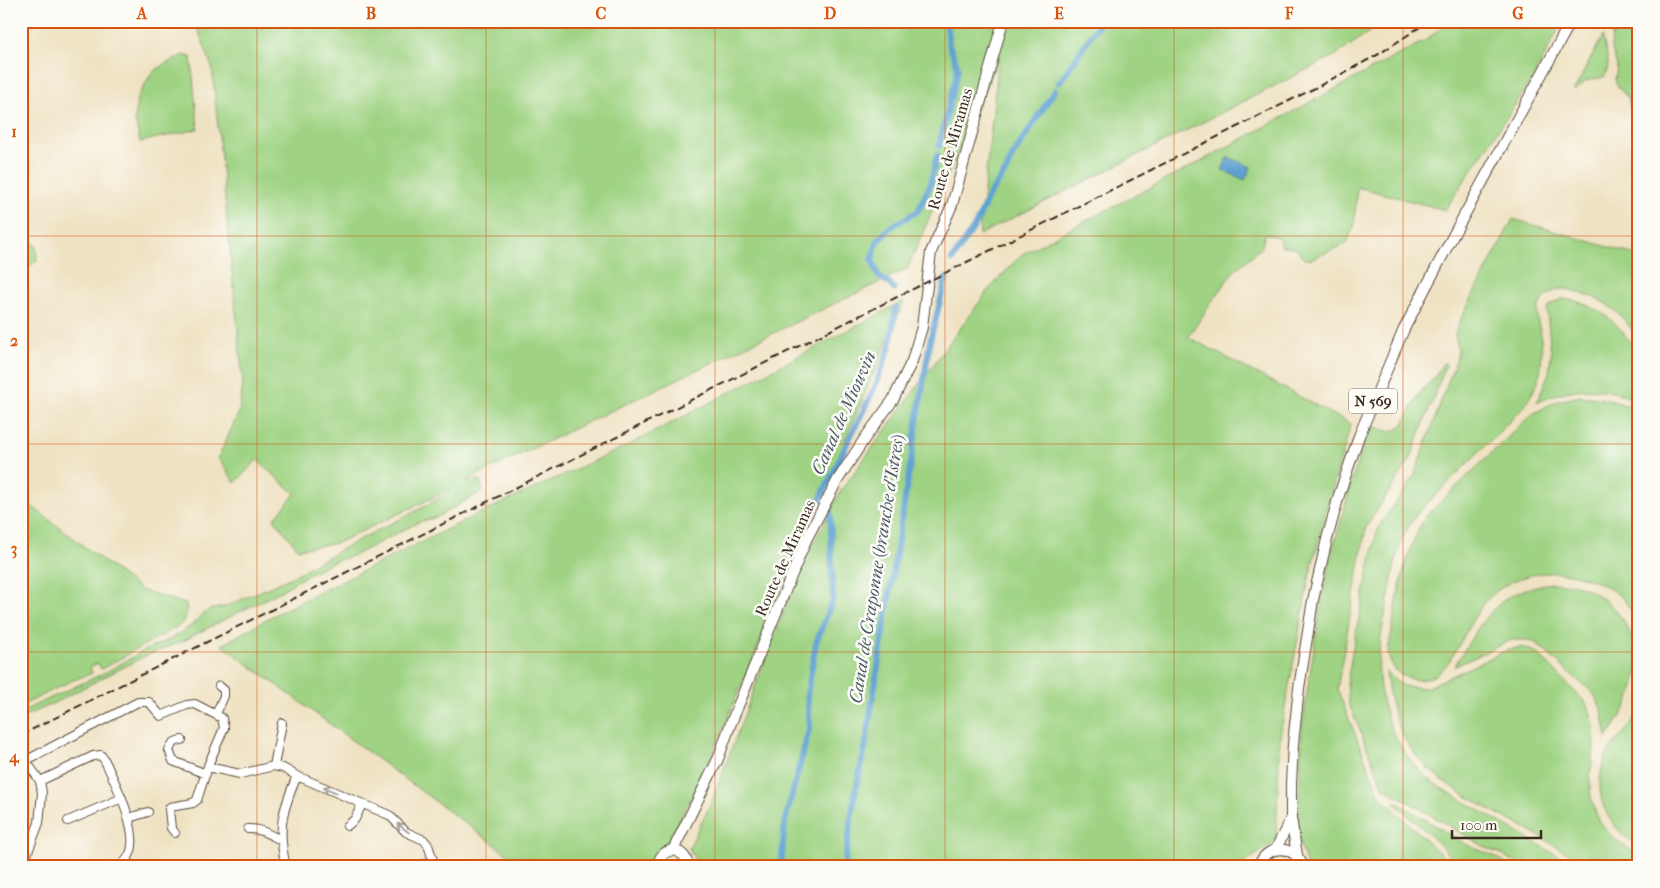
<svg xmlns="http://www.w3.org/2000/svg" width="1660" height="888" viewBox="0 0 1660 888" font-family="'IM FELL French Canon',serif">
	<rect width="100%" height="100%" fill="#fdfcf7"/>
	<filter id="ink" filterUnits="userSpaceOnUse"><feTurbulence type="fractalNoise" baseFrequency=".02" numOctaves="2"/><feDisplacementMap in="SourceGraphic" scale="10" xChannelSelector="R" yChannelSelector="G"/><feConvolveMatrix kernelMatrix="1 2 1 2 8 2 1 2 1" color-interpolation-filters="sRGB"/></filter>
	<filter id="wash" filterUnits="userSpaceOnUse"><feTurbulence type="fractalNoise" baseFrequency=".0096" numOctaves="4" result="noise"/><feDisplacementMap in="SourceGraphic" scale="20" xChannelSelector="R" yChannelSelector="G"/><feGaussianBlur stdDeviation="1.12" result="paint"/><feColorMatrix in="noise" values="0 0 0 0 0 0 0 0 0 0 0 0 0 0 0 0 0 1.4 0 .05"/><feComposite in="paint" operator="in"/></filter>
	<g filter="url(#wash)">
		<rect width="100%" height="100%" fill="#efe2c2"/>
		<path fill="#9fd383" stroke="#6d7e50" d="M195,21H1384L1338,54L979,235L999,57L907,269L465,481L480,480L483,491L437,517L419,522L355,555L332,562L312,572L279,592L192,636L188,639L145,656L46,707L21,718V712L106,672L145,650L171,639L191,626L201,615L209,610L227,606L294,576L317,562L332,555L360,539L422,508L448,493L451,489L337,543L298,549L274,519L295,494L257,460L235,483L218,458L239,412L243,383L212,67Z
			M1449,21H1563L1531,81L1445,210L1357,187L1354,227L1346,244L1311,259H1304L1296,248L1282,247L1278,237L1265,234L1262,247L1232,273L1188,337L1351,424L1327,507L1309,578L1280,735L1276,841L1239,867H699L689,848L711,803L798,573L842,489L989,289L1022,254L1192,166L1426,40Z
			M1621,21H1639V143L1631,124V111L1628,98L1617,86L1615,79L1617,66L1611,46L1612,36Z
			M1603,36C1604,51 1613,63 1604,77L1586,81L1576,90H1574Z
			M183,55L191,57L198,129L140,142L135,121L137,98L151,74L163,65Z
			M1513,219L1639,256V342C1628,320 1610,302 1587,295C1579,293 1569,288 1561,289C1549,291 1536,304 1537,316C1537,319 1539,326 1540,330C1542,343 1542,355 1541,368C1539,384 1531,396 1522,409L1417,514C1398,538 1394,566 1389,596C1385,616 1380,636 1379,656C1375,706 1398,761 1441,788L1577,867H1524L1497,852L1492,851L1383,787L1349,704L1347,684L1353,647L1376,535L1383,520L1413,479L1456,360L1458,351L1455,334L1461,318Z
			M21,233L36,246L37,260L30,266L21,268Z
			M1562,299C1597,301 1630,330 1639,363C1641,375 1639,391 1639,403C1609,383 1567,387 1537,402L1549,372L1551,355L1547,310L1550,305Z
			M904,301L706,769L670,838L662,848L652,867H525L222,645L272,616L474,516L631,444Z
			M1443,363L1446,364L1410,460L1366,527L1337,689L1380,796L1454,867H1307L1299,839L1298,814L1302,726L1321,602L1333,548L1368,425L1388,431L1396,430L1403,425L1419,393L1435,377Z
			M1580,396C1601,398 1619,401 1639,411V623C1633,614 1627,602 1619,595C1580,566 1522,563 1487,600C1469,620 1461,647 1444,668C1425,689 1391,681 1388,652C1397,605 1401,557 1426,516L1531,415L1554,402Z
			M21,498L141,590L186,604L187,613L182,624L101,669L98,663L90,667L92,673L71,681L21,706Z
			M1552,583C1561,584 1571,583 1579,586C1620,600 1646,644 1634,687C1629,706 1617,722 1607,738L1602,710L1594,694L1532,640H1511L1454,667C1482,622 1494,591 1552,583Z
			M1522,647L1537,653L1585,702C1599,724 1594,746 1591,770C1585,807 1604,840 1639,854V867C1627,867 1613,869 1601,866C1576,861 1552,843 1530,831C1497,813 1443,787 1419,759C1397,733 1390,705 1386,672L1403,686L1426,688L1507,650Z
			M1639,710V845C1610,830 1594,801 1602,768C1604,763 1604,758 1607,754C1617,739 1631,727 1639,710Z
			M1396,802L1469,846L1494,856L1513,867H1458C1442,843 1416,823 1394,803Z"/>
		<path fill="#5da0d1" stroke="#4c6578" d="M1228,157L1251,167L1245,180L1222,170Z"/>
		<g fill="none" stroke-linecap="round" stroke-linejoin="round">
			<path stroke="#5da0d1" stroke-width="6" d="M1059,83L1101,21
				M939,146L958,68L949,44L947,26L949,21
				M952,260L976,224L989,195L1006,171L1013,155L1055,90
				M894,289L889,283L879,277L872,260L877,242L889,228L918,211L930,185L937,155
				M821,500L820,499L875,387L890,346L896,307
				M781,867L785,821L810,726L807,695L816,643L833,599L830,506
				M844,867L855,793L865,748L930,341L946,278"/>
		</g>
	</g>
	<g filter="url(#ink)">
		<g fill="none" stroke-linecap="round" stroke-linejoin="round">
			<defs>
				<path id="minor" d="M216,714L224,696V690L219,686
					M182,740C175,741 172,743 169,750L173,761L206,774
					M21,763L138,702H149L161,716L187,705L195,704L222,718L224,728L209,763L197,800L193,803L170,807L169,809L171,828L175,833
					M274,766L282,723
					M208,767L240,774L274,766L283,768L297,776L389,815L406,832L424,840L428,845L434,863L437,867
					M40,781L93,756L101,755L105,761C115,782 138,828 131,851C129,857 124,863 119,867
					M129,818L148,812
					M68,821L122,798
					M347,826L355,819L362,804
					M248,829C260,828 270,835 281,840
					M22,867L39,823L42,793L40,781L26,761
					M286,867C277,829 282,811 297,776
					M418,867L433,861"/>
				<path id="major" d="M1276,849L1291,818
					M673,850L718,759L731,723L806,540L837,481L865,438L893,400L912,361L922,327L931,252L952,205L1003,21
					M1297,855L1291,818V784L1293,744L1299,688L1313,600L1327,539L1339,495L1359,436L1404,329L1455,232L1571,21
					M658,867C659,845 686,845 688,867
					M1259,867C1265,843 1296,844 1303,867"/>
			</defs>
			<use href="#minor" stroke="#564637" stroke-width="10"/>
			<use href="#major" stroke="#564637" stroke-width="12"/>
			<use href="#minor" stroke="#fff" stroke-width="8"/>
			<use href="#major" stroke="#fff" stroke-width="10"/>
			<path stroke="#3b2a1e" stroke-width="2" stroke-dasharray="8 4" stroke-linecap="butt" d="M21,735L1315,88L1379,54L1429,21"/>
		</g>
		<defs><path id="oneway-shaft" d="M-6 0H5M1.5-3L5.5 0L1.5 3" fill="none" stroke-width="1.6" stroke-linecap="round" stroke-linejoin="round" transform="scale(1.25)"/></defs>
		<g stroke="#a79f9a">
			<use href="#oneway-shaft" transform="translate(330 790) rotate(-157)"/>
			<use href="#oneway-shaft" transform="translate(403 828) rotate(-143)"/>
		</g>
	</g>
	<path fill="none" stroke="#d7540e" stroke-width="1" stroke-opacity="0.55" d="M257,21V867M486,21V867M715,21V867M945,21V867M1174,21V867M1403,21V867M21,236H1639M21,444H1639M21,652H1639"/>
	<g text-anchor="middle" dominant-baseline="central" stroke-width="5" stroke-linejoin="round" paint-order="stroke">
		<rect fill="#fdfcf7" stroke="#75695f" stroke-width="1" x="1349" y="388.5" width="48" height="25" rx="4"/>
		<g font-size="15" font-weight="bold" fill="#3b2a1e">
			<text x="1373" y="401">N 569</text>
		</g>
		<g font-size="16" fill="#3b2a1e" stroke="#fdfcf7">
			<text transform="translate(950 149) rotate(-74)">Route de Miramas</text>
			<text transform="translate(785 558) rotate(-66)">Route de Miramas</text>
		</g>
		<g font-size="18" font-style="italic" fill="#495966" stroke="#fdfcf7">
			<text transform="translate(844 413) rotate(-66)">Canal de Miouvin</text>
			<text transform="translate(877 569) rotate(-81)">Canal de Craponne (branche d'Istres)</text>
		</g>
	</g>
	<rect width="1660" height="888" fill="none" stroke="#fdfcf7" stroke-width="55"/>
	<path d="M1452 830v8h89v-8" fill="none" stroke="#3b2a1e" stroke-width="2.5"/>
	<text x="1460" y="830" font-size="15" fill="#3b2a1e" stroke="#fdfcf7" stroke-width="4" paint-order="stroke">100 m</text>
	<rect x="28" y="28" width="1604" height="832" fill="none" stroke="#d7540e" stroke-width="2"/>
	<g font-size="16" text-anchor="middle" font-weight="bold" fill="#d7540e">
		<text x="142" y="19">A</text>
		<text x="371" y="19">B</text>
		<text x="601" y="19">C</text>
		<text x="830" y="19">D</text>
		<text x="1059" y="19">E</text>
		<text x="1289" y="19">F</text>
		<text x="1518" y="19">G</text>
		<text x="14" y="137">1</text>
		<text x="14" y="346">2</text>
		<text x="14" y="554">3</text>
		<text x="14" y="762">4</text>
	</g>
</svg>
